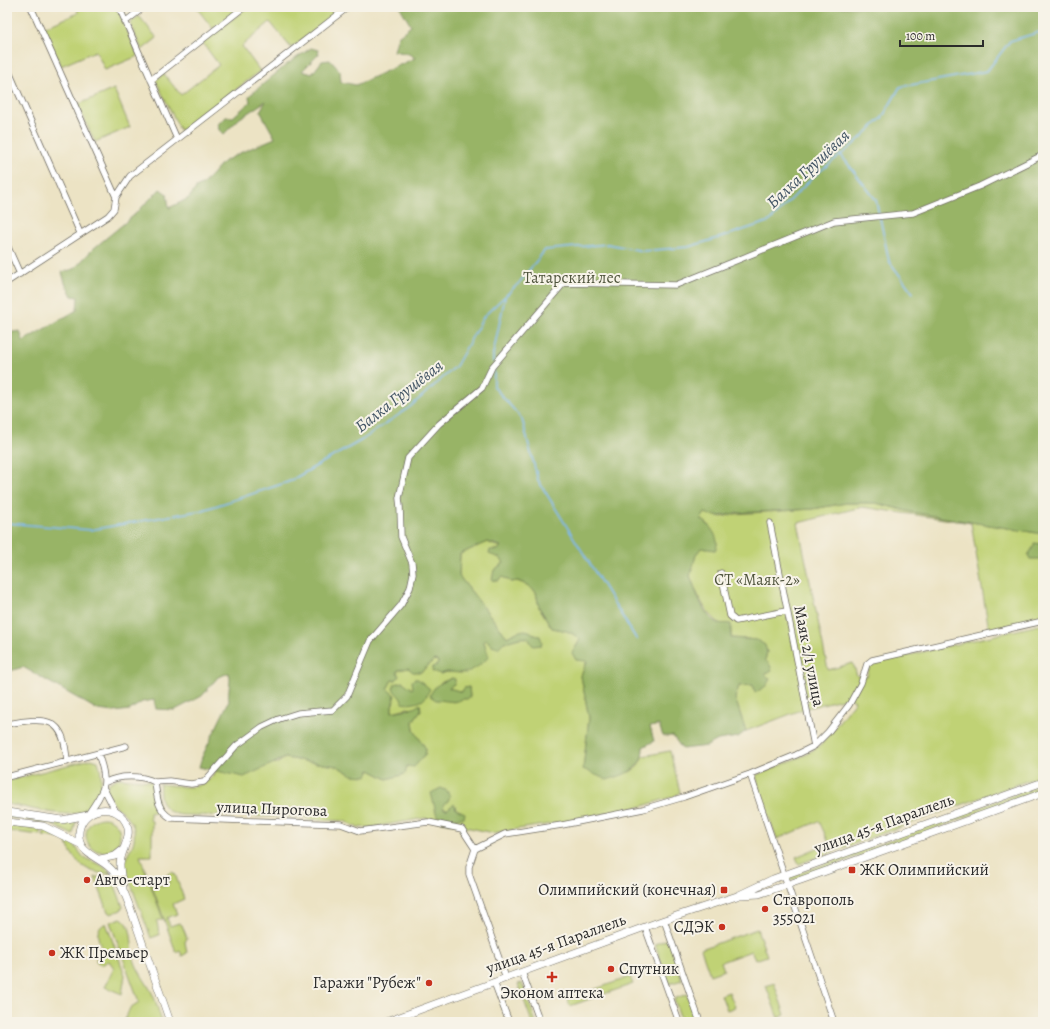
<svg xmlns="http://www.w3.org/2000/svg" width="1050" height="1029" viewBox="0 0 1050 1029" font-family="Alegreya,serif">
	<rect width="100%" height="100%" fill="#f7f3e8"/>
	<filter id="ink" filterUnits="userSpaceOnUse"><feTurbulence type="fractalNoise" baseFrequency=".025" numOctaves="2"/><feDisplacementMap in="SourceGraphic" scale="8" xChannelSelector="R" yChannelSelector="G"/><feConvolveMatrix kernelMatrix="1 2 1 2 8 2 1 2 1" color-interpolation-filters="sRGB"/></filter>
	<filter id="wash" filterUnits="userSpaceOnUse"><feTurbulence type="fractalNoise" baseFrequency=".012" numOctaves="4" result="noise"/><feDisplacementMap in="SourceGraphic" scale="16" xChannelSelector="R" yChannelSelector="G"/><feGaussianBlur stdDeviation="0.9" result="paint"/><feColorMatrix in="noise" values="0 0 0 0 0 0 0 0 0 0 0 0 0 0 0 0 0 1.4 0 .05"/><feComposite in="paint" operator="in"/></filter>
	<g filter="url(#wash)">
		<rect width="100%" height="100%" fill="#ece3c4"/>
		<path fill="#c0d275" stroke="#767e50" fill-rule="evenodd" d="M77,7H117L138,56L105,70L96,51L61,66L43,28L78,13Z
			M196,7H237L239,9L213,29Z
			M248,7H345L291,48L270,22L242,46L260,71L181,132L156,81L163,73L181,95L219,65L202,42Z
			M139,16L157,38L142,50L131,26L132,21Z
			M114,89L130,127L95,142L77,105Z
			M846,503H876L911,512L1043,534V618L989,630L971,523L862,507L798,523L828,670L853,663L857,676H867L870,666L875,663L1043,624V775L799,864L796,857L829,843L819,821L777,839L760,793L756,775L805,755L821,745L855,701L849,697L804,709L746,731L735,698L739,686C757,685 762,680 770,665L765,660L767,652L749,639L731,638V631C705,615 701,603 690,576L696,555L701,547L715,550L717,542L708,524L701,519L705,513L722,517L735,514L813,509Z
			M487,542L496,546H501L498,550H494L504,563L494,570L500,578L503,577L511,582L517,581L527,585L536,592L539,607L552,628C564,630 572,631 580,640L575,648L581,659L587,661L581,676L589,718L583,769L630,772L637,767L643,756L670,751L680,792L675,796L643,806L563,822L493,833L425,818L368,828L357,827L344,821L307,819V817L182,815C164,813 158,801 160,784C185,786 200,794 217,770L278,763L285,758L337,766L352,775L370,770L387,779L405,774L407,766L425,755L426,749L414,730L413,721L421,710L407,708L392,712V706L394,701L387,689L392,680H396L398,677L397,672L399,670L408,668L421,672L434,660L438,661L440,674L447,672L461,673L488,657L484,642L486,638C499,649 516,635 528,638L530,641L535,636C526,627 518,632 507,637L459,576L460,554ZM452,678L455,683L448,688L462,692L464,688L469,687L470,697L453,702L447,700L440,683ZM448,801L443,805L444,809H448L454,804L456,809V818L449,822L435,811L436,807Z
			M91,759L98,761C107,787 97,815 66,814C46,813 26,807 7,804V781Z
			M118,778L151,781L155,787L159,811L150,813V820L152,821V856H140L163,919L157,921L159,935L151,938L124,866C125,856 132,850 134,840C137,822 125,815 114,804C111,801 109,795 106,791L109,783Z
			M1043,784V789L790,881L788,879L789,877Z
			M7,814L67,822L76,821L73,835L51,824L7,817Z
			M86 835a17 17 0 1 1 34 0a17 17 0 1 1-34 0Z
			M7,825L40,829V835L7,831Z
			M45,830L72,842L84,858L101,865L111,873C87,876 72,860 65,839L43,836Z
			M172,872L175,874L184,899L173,904L177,914L167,918L170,926L179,923L182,925L187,938L185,942L187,953L182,956L180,950L176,952L150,881L157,878L161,886L169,883L167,875Z
			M95,877H112L123,907L121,910L111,914L108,912Z
			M121,918C133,924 131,943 133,954C135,969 147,982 153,995C157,1004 159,1013 162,1022H124L130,1008L139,1002L110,922Z
			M106,923L125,975L122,994L105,987L114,968L109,961L101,965L97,963L96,960L97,956L104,952C98,940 93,930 106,923Z
			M757,929L767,956L755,960L751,951L721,962L724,970L710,975L701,949Z
			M668,939L682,980L669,984L655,944Z
			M630,977L633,984L570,1006L567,999Z
			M522,983L536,1022H532L518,984Z
			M774,983L785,1015L778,1018L766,986Z
			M729,992L735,1007L727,1010L721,995Z
			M687,994L697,1022H682L674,999Z"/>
		<path fill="#98b466" stroke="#627048" d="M400,7H1043V534L911,512L876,503H846L813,509L735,513C723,516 716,518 705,513L701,519C710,525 722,540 715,550L701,548L696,555L690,576C696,590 702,615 718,623C721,624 727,623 731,624V638L757,640L765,645L767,652L765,660L770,665L772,670L765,674L770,679L766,686L755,693L753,685L739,686L735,698L746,731L738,737L718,740L707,746L682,749L673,736H663L659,725L650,727L654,741L643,747C643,770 626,774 607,780L583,769L589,718L581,676L587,661L576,660L572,653L580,640C572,631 564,630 552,628L539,607L536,592L527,585L518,581L511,582L503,577L500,578L498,581L492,580L494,570L504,563L500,558L489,554L490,550H498L501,546L487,542L460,554L459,576L507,637C513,634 522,628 529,631C534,633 534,636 540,636L542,642L541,645L533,646L528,638C520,636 512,641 504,642L498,648L492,646L486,639L484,642L489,657L477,667L466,673L447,672L440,674L432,671L433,667L438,664V661L434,660L421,672H413L408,668L398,670L397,672L399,676L396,680H392L387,689L395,695L392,706V712L414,708L420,704L421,710L413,721L414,730L426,749L425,755L414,767L407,766L405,774L387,779L370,770L367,776L352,775L337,766L285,758L244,777L199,767L202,757L229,701C227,691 232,681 229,673L218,677L202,696L175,710L156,709L154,700L142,702L130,710L114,712L98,710L23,667L7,672V333L20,331L23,341L77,310L78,297L72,296L65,283L62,272L74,269L93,249L133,216L160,189L167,194L169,208L189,198L196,188L203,184L223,162L242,152L275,138L260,111L266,101L240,118L224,134L219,130L218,124L226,117H233L250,102L249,96L286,65L311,48L318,50L319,54L302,71L312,74L322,61L330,60L340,71L341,82L356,85L415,58L409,54L394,51L398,36L411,26Z
			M1034,543L1043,544V559H1030L1028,555L1034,546Z
			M452,678L455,679V683L449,688L462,692L464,688L469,687L470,697L467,699H462C456,704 445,700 436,700L430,696C434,684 442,683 452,678Z
			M414,679H418L430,689C428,692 427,696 425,698C422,703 407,705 403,703C400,695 395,694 393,688L394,684L403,682L412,689L413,688L412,681Z
			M441,788L447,791L450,796L448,801L443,805L444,809H448L454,803L456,809L465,813L464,818H456L449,822L437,816L431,793Z"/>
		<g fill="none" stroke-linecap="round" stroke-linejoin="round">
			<path stroke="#7fb9f0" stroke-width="1.5" d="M841,155L876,200L879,215
				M880,218L889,261L913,293
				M493,362V354L505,297
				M494,370V387L522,419L538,480L637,640
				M7,523L90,530L203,510L288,482L362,440L410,407L456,366L484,316L519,283L545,250L608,244L643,251L688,247L722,237L770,221L813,177L853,145L882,118L900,87L987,71L1010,41L1043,31"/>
		</g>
	</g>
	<g filter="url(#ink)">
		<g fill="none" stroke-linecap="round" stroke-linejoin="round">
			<defs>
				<path id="minor" d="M31,7L116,197
					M119,7L177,139
					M125,22L144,7
					M7,67L80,233
					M151,80L244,7
					M7,245L20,274
					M7,282L108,216L114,209L116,197L130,176L348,7
					M770,523L814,746
					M721,573L730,616L736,621L786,611
					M7,724C47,717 64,716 67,762
					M750,774L834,1022
					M7,777L126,746
					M106,782C119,775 142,775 155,782C157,797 157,810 171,818L341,824L360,831L428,822L462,829L475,849
					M155,782L169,781L191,784L204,782L236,746L262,727L279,719L298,713L333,710L347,696L370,641L401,605L410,588L413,574L412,563L401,537L400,507L399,498L408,458L439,424L482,388L492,367L564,283L676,285L834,221L913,213L980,186L1043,155
					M104,789L116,812
					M88,814C105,790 109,783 98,754
					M664,920L700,1022
					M645,927L679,1022
					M522,972L540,1022
					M506,978L469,874V867L475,849L505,834L562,825L643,809L684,797L750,774L796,755L814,746L828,732L849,705L861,683L867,664L872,660L1043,621
					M494,982L509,1022"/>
				<path id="major" d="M7,812L62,820L88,815
					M7,822L43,826L80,844
					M100,859L115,856L124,849
					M123,888C122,880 120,872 120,864C121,847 136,834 123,818C109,801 79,811 79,834C78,857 105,857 115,874C126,892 132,913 139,933C149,963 160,992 170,1022
					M741,895L759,894L801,880L1043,793
					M386,1022L664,920L737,896L773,879L1043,782"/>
			</defs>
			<use href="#minor" stroke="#6f6b61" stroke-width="7"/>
			<use href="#major" stroke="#6f6b61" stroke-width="8"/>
			<use href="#minor" stroke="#fff" stroke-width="5.5"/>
			<use href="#major" stroke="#fff" stroke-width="7"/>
		</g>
	</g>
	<g fill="#c8321e" stroke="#f7f3e8" stroke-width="1.5">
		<rect x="848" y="866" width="8" height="8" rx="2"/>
		<circle cx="87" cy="880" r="4"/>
		<rect x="720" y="886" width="8" height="8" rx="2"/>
		<circle cx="765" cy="909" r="4"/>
		<circle cx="722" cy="927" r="4"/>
		<circle cx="52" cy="953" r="4"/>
		<circle cx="611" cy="969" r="4"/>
		<path d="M550 971h4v4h4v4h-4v4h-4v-4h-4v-4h4z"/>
		<circle cx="429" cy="983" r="4"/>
	</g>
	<g text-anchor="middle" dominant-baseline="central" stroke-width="4" stroke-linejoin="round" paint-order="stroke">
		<g font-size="16" fill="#50553e" stroke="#f7f3e8">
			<text x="572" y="278">Татарский лес</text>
			<text x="757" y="580">СТ «Маяк-2»</text>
		</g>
		<g font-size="16" fill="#2b2b2b" stroke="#f7f3e8">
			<text transform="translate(809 656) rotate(79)">Маяк 2/1 улица</text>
			<text transform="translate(272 809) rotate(2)">улица Пирогова</text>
			<text transform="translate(884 824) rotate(-20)">улица 45-я Параллель</text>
			<text transform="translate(556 944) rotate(-20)">улица 45-я Параллель</text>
		</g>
		<g font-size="16" fill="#2b2b2b" stroke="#f7f3e8" text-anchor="start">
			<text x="860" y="870">ЖК Олимпийский</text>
			<text x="95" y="880">Авто-старт</text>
			<text x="716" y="890" text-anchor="end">Олимпийский (конечная)</text>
			<text x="773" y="900">Ставрополь<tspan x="773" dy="18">355021</tspan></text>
			<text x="714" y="927" text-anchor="end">СДЭК</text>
			<text x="60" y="953">ЖК Премьер</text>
			<text x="619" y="969">Спутник</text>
			<text x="421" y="983" text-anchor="end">Гаражи "Рубеж"</text>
			<text x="552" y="993" text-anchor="middle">Эконом аптека</text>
		</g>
		<g font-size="17" font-style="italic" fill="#445666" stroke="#f7f3e8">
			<text transform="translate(808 169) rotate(-43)">Балка Грушёвая</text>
			<text transform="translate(399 396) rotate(-38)">Балка Грушёвая</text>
		</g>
	</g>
	<rect width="1050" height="1029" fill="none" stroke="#f7f3e8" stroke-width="24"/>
	<path d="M900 40v6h83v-6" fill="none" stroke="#2b2b2b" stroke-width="2"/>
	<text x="906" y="40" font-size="12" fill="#2b2b2b" stroke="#f7f3e8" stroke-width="3" paint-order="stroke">100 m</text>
</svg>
